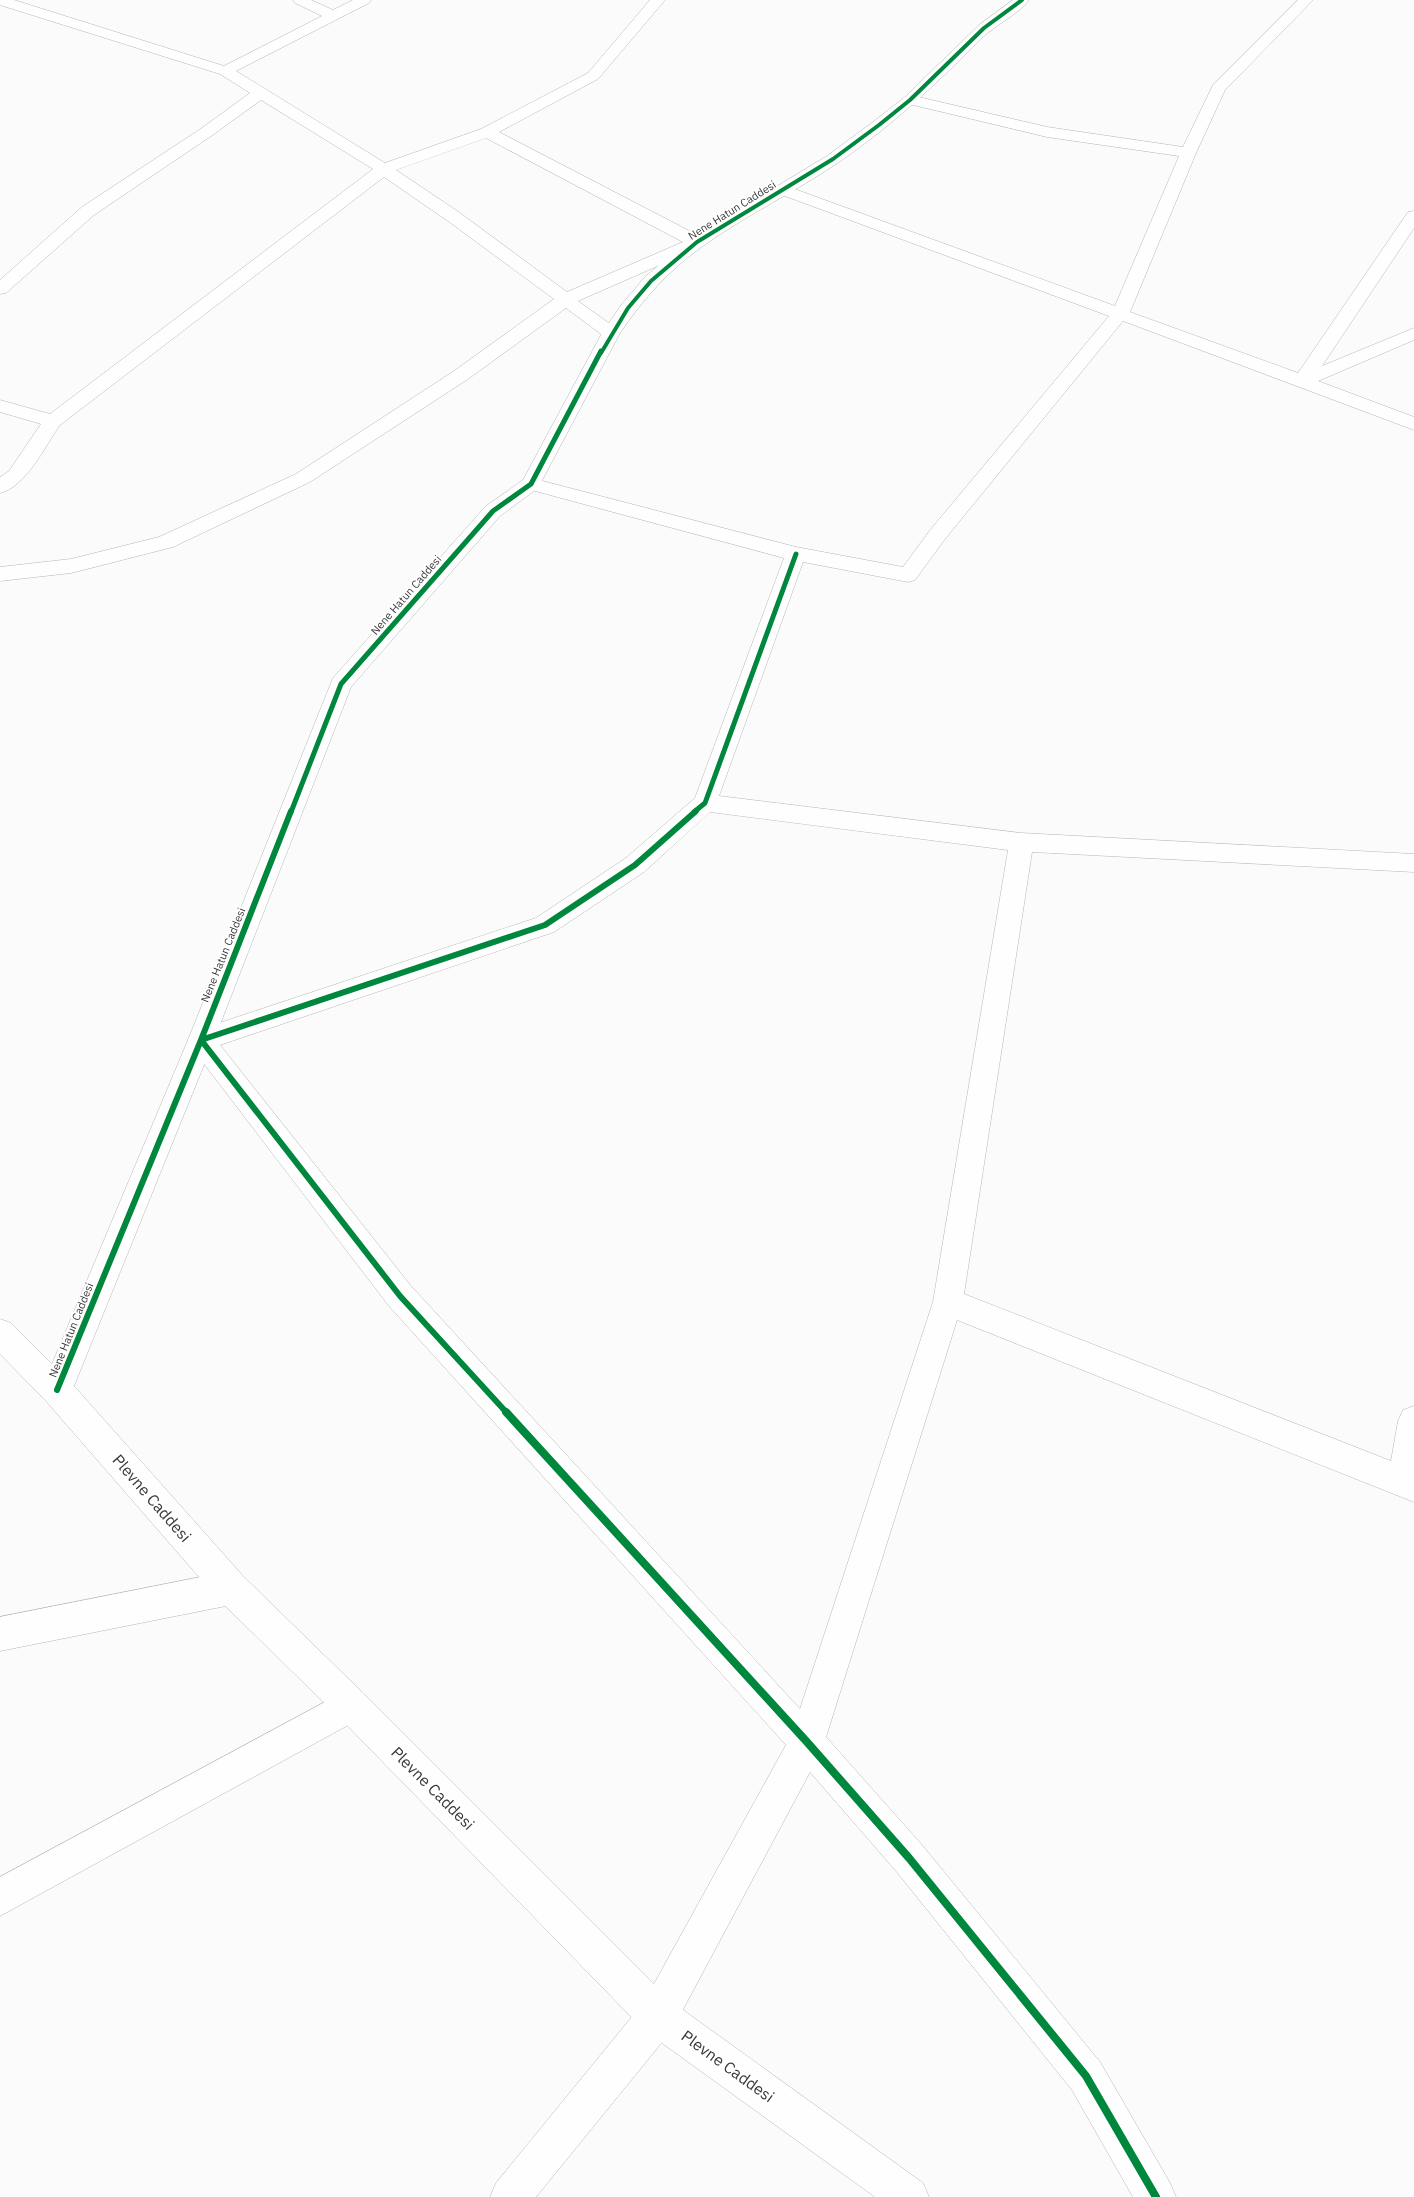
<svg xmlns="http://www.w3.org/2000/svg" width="1414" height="2197" viewBox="0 0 1414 2197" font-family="'IBM Plex Sans',sans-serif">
	<rect width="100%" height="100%" fill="#fbfbfb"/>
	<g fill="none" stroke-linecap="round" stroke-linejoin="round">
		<defs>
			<path id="minor" d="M0,0H14L224,66L322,16L295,3L293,0H311L333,10L353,0H371L369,3L236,71L385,163L481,129L588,73L650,0H665L598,79L499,132L703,238L706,242L703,246L578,301L617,329L620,333L617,337L611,338L605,337L566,308L468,379L310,482L173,547L71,573L0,581V567L71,559L159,537L296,474L454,371L554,299L448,221L384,177L60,425C45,446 26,487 0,493V477L9,471L41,424L0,412V400L50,414L373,169L261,100L214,134L94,215L6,293L0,294V280L82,207L202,128L250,93L220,74L0,5ZM486,138L683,242L567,292L460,213L396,170Z
				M1298,0H1313L1225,90L1196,153L1130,312L1298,373L1408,212L1414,211V228L1322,366L1414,328V340L1318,381L1414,417V430L1123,321L945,539L915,580L908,582L803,562L719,796L1021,833L1414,854V872L1032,852L964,1294L1391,1461L1398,1421L1403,1410L1414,1406V1502L957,1320L826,1737L922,1845L1100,2062L1170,2183L1176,2197H1133L1072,2090L896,1871L810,1772L672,2030L536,2197H490L496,2183L644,2002L786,1745L389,1306L192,1048L188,1040L192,1032L536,918L626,858L695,798L784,558L524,488L521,484L524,480L531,478L796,547L903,567L931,529L1109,316L777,193L775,190L777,187H789L1115,306L1179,156L1047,137L905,103L902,100L905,97L910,95L1047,127L1183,147L1213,85ZM710,812L1008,850L933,1302L800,1709L411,1286L220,1045L554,932L644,872Z
				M231,1571L243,1576L248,1588L243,1600L231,1605L0,1651V1617Z
				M351,1688L363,1693L368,1705L363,1717L0,1916V1877Z"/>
			<path id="tertiary" d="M1013,0H1029C1019,14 995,25 982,38C937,83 892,126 839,162C795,192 746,215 703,246C670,269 643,299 620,333L538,488L500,516L351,687L214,1040L74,1386L243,1576L363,1693L672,2002L923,2183L929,2197H875L644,2030L339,1717L219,1600L46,1401L0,1354V1319L11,1323L52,1364L188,1040L333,678L486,506L523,480L602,333L622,304L645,277L691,238L827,156L873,122L905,97L979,25Z"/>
		</defs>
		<use href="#minor" stroke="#b6b6b6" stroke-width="1"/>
		<use href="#tertiary" stroke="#b6b6b6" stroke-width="1"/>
		<use href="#minor" fill="#fefefe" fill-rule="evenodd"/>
		<use href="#tertiary" fill="#fefefe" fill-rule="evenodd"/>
		<defs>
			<path id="cycleway-far3" d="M601,353L628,308L651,281L697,242L833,159L879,125L910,100L984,28L1022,0"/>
			<path id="cycleway-far2" d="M291,812L341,684L493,511L531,484L601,351
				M694,812L705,803L796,554"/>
			<path id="cycleway-far1" d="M57,1390L201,1040L291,811
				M507,1413L400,1296L201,1040L545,925L635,865L696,811"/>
			<path id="cycleway" d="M506,1412L807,1742L909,1858L1086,2076L1156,2197"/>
		</defs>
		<use href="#cycleway-far3" stroke="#fff" stroke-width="5.5"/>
		<use href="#cycleway-far2" stroke="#fff" stroke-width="8"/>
		<use href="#cycleway-far1" stroke="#fff" stroke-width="9"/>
		<use href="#cycleway" stroke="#fff" stroke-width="11"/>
		<use href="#cycleway-far3" stroke="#00873e" stroke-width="4"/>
		<use href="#cycleway-far2" stroke="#00873e" stroke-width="5"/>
		<use href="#cycleway-far1" stroke="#00873e" stroke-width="6"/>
		<use href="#cycleway" stroke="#00873e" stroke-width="8"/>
	</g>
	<g text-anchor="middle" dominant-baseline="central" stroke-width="4" stroke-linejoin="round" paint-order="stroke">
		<g font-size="11" fill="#39393a" stroke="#fff">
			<text transform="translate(732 210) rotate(-32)">Nene Hatun Caddesi</text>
			<text transform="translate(406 595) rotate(-49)">Nene Hatun Caddesi</text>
			<text transform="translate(223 955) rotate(-68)">Nene Hatun Caddesi</text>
			<text transform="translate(71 1330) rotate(-68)">Nene Hatun Caddesi</text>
		</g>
		<g font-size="16" fill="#39393a" stroke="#fff">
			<text transform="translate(152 1498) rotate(49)">Plevne Caddesi</text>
			<text transform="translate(433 1788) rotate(45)">Plevne Caddesi</text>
			<text transform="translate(728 2066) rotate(36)">Plevne Caddesi</text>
		</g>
	</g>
</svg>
